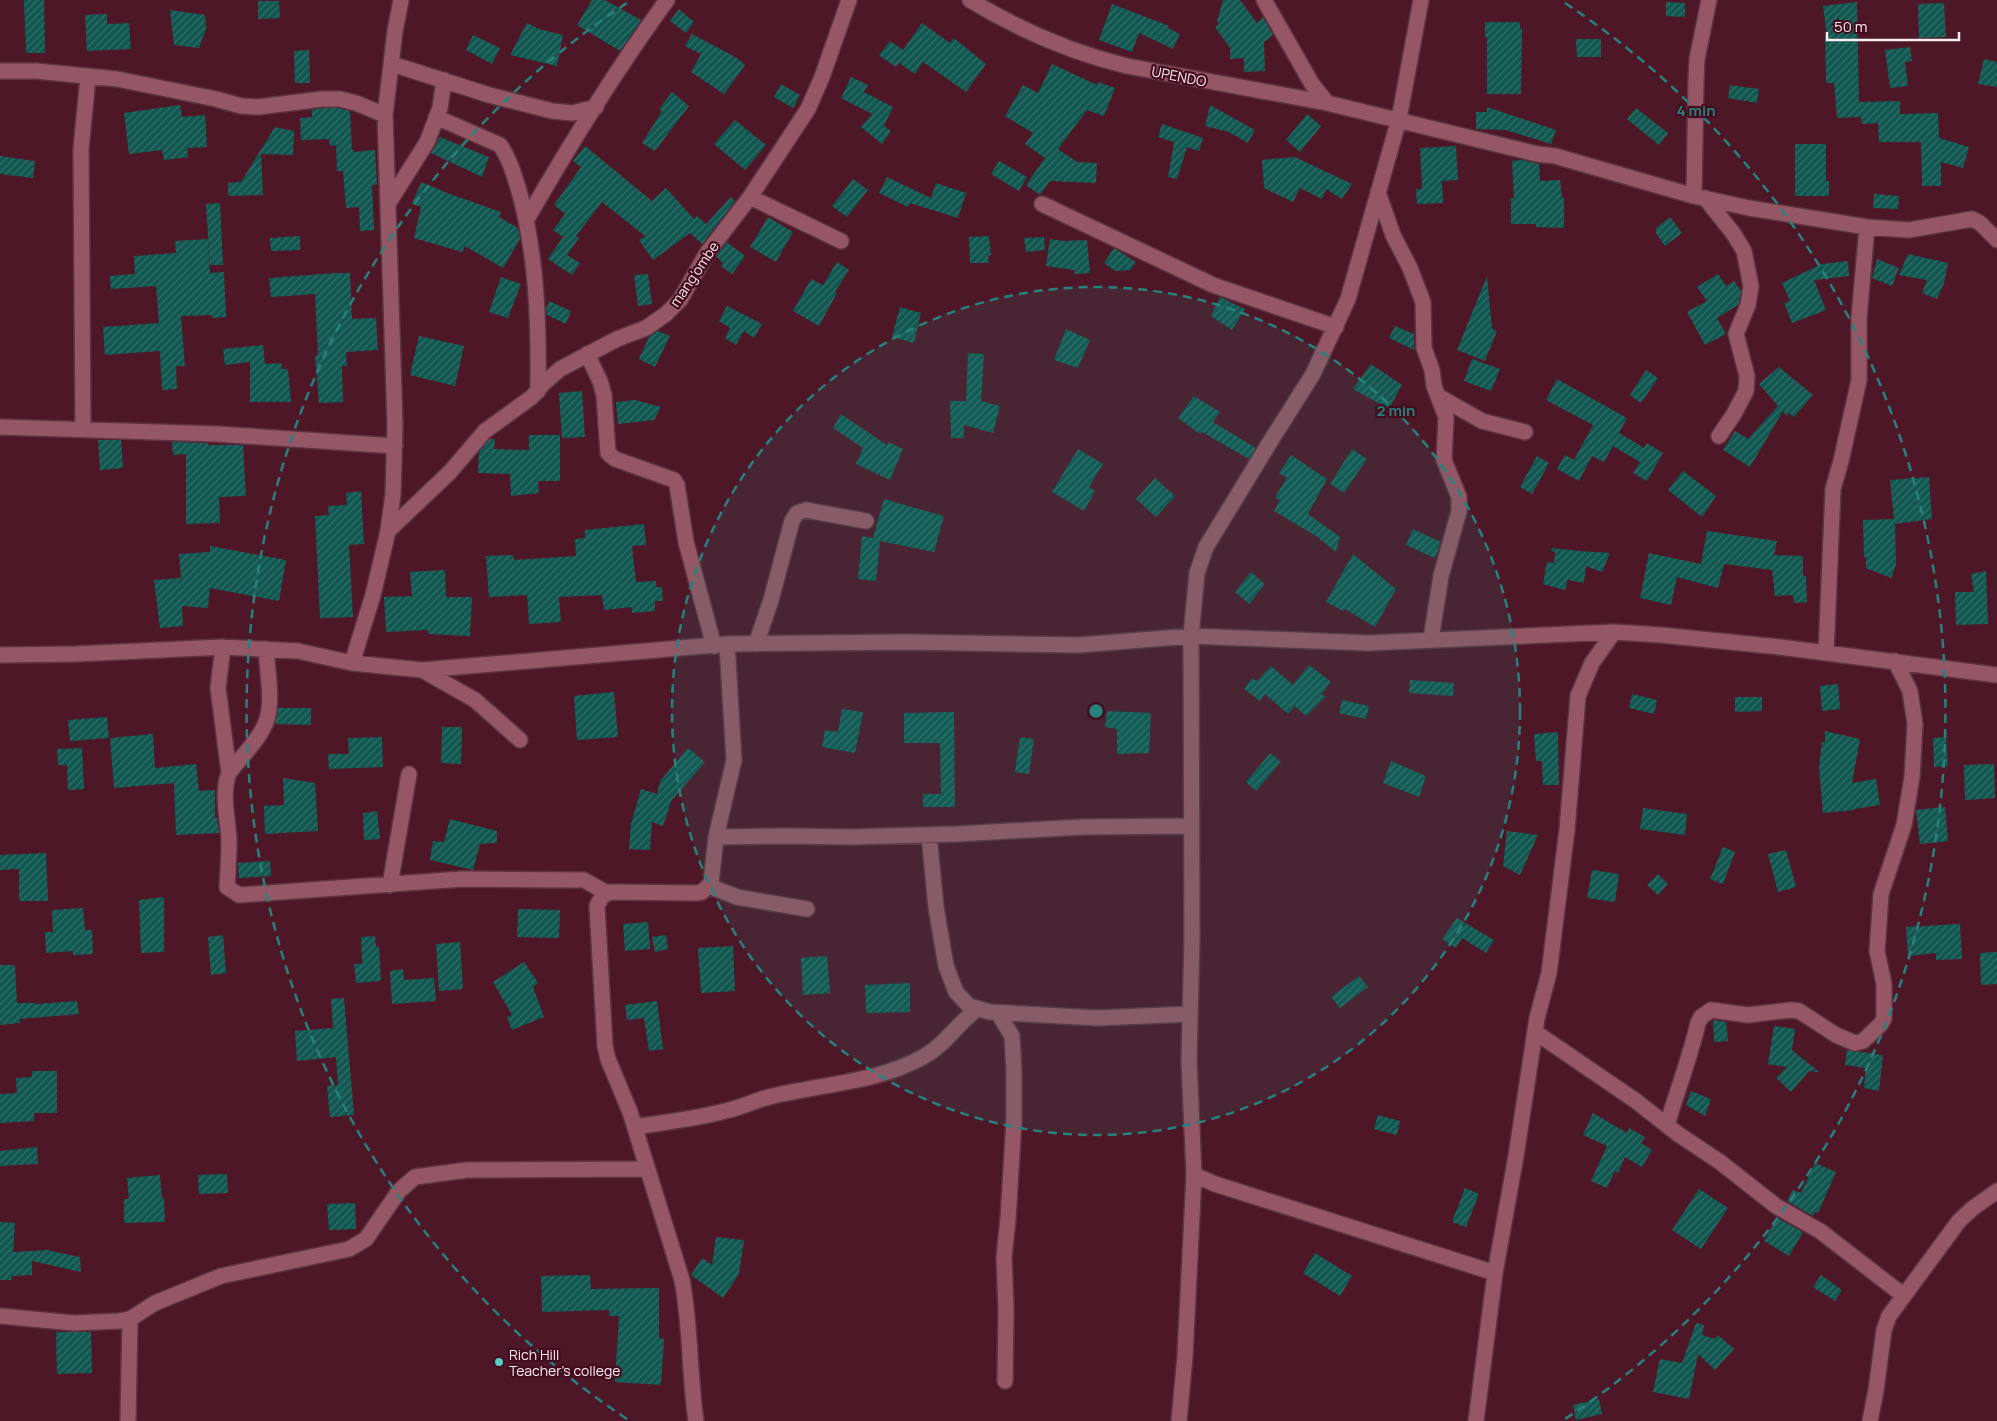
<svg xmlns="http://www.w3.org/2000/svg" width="1997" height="1421" viewBox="0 0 1997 1421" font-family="Manrope,sans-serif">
	<defs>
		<pattern id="building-hatch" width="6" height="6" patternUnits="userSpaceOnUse" patternTransform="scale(1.25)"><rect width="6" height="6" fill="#105750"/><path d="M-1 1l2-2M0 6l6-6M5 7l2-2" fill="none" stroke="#346f6a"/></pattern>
	</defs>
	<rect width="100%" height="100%" fill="#4e1728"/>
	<path fill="url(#building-hatch)" d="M24,0H44L45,53H26Z
		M592,0H605L641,20L620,51L577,25Z
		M1223,0H1240L1257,23L1263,17L1273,35L1264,42L1265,71L1244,72V58L1230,59V48L1215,27L1219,24L1217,21Z
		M258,1H279L280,18L258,19Z
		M1666,2L1685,3V17L1666,16Z
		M1857,2L1859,102L1900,101V114L1938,113L1939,138L1969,147L1963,168L1941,162V186H1922L1921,142H1879L1878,123L1862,124L1861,117L1837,118L1834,83H1826L1825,37H1827L1823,6Z
		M1944,3L1946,37L1919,38L1918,4Z
		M1112,4L1169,26L1168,28L1180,34L1173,49L1139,33L1132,52L1099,40Z
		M679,9L694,22L686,33L670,21Z
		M170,10L205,15L206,29L199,48L174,45Z
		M107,14V24L129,23L131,49L87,51L85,15Z
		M1485,22H1520V29L1522,28L1521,94H1487V37H1485Z
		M527,23L539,29L563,35L557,66L510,55Z
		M922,23L950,43L954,38L986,64L966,92L923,62L915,74L899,63L896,67L879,55L890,41L903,50Z
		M692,34L737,58L745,65L724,94L691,72L701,54L685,46Z
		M473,35L500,48L492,64L466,50Z
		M1576,39H1601V57H1577Z
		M1910,47L1912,61L1905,62L1908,86L1890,88L1885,50Z
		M309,50L310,83H295L294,51Z
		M1984,59L1997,62V87L1978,84Z
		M1052,64L1097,85L1098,82L1115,88L1104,116L1087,110L1058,149L1077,162L1097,163L1096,183L1050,181L1040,195L1026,185L1045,158L1025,144L1033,133L1005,116L1023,85L1038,93Z
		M851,77L868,85L864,92L893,107L884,126L891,131L882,144L861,127L872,114L841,98Z
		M781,84L800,95L793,108L774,97Z
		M1730,85L1759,89L1757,103L1728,98Z
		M672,92L689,106L655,151L642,143L662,111L659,109Z
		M180,105L182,117L205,115L207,147L187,148L188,157L164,160L162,150L129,154L124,113Z
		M1210,105L1255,130L1248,143L1229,132L1205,126Z
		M1487,107L1556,130L1551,144L1506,130L1476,129V112H1487Z
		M323,108H337L350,111L352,150H354V152L375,150L377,185H372L374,230L360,231L359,207L346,208L343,171H337L336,145L330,146L329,139L301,140L300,118L312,117V110Z
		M1636,108L1668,133L1659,145L1627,119Z
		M1307,114L1321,126L1300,152L1286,140Z
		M735,120L766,145L745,170L714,144Z
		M1162,124L1203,138L1199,151L1187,147L1177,179L1168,177L1174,142L1158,137Z
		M275,127L294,131L293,155L261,154L263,195L228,196V183L241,182Z
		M440,137L489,157L482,177L431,153Z
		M1795,144H1826V181H1829V196H1795Z
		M585,146L652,201L666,188L694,219L697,216L706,224L731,197L735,201L702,244L690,233L653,260L639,240L645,236L602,202L576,236L579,238L567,255L580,263L572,275L548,259L563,237L553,230L565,214L554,205L581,167L573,161Z
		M1456,146L1458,180L1442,181L1443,203L1417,204L1416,189H1422L1420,148Z
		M0,156L35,161L33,178L0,174Z
		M1295,157L1352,184L1342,199L1326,189L1322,199L1300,188L1293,202L1264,188L1262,160Z
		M1522,160L1539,164L1540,181L1560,180L1562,198H1564V228L1536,227V224H1511V198H1514L1512,161Z
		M999,161L1027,177L1019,191L991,174Z
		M887,177L931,198L936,183L966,193L958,218L910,203L908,207L879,193Z
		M853,179L868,190L847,217L832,206Z
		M421,182L450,194L501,212L499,217L518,228L520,239L503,268L465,246L462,252L414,238L421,207L412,204Z
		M1874,194L1899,196L1898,209L1873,208Z
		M220,203L223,265H210L206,204Z
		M768,217L793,232L776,262L750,247Z
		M1670,217L1682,233L1665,246L1656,233V228Z
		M300,236V250L271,251L270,238Z
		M989,236L991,255L988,256L989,263H970L969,237Z
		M1044,237L1045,250L1026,252L1024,238Z
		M208,239L210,273L224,272L226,317L212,318V315L181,316L185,366H176L177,389L162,390L160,351L105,355L103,327L159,323L156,286L111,289L110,276L135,274L134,256L176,253L175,241Z
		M1050,239L1063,241L1087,240L1090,273L1074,274V270L1046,266Z
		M727,242L745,256L732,274L721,266L723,263L716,256Z
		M1114,248L1136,262L1130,270L1115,271L1104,263Z
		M1908,254L1948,263L1944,283L1937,299L1922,293L1927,280L1899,275Z
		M1877,259L1899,268L1892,286L1872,278Z
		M1848,261L1849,276L1814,280L1826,310L1792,323L1784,303L1790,301L1782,283L1822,264Z
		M837,262L849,270L835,292L837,293L819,326L793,311L811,279L823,285Z
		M336,273H350L352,319L376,318L378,350L346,352L347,366H342L343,402L319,403L315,356L318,355L315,294L271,297L269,278Z
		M648,274L652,304L638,306L634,275Z
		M1718,274L1726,286L1734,281L1741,291L1739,302L1738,305L1717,318L1726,334L1705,345L1687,312L1707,301L1697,287Z
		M1487,276L1492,329L1497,331L1485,361L1457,350Z
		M501,277L521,284L508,318L489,312Z
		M1220,297L1245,309L1232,330L1211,316Z
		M549,301L571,311L566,324L547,315L546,309Z
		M727,306L762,324L754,338L744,331L736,345L725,338L730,328L719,321Z
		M900,307L921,313L914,343L892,337Z
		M1395,326L1414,334V350L1389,338Z
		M1066,329L1090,340L1078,368L1054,360Z
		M658,331L670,336L655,367L639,359L649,337Z
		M419,336L464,346L455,386L410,375Z
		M263,345L265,364L281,363L282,369H288L291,402H250V362L225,365L223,349Z
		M968,353L984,354L981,401L1000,406L993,433L964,425V438H951L950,401H966Z
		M1472,359L1500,369L1491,391L1464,381Z
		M1371,364L1402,385L1389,409L1353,389Z
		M1779,367L1813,395L1794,417L1789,413L1787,416L1783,411L1750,467L1723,450L1735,431L1748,439L1778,406L1759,384Z
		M1646,370L1658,378L1641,403L1630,395Z
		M1557,379L1627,418L1619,433L1644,448L1647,443L1663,453L1647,481L1633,473L1640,462L1613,446L1604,462L1592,456L1579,481L1557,469L1565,455L1574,460L1593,425L1546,400Z
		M582,391L585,437L562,438L559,393Z
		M1194,396L1220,412L1213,422L1256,448L1249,459L1202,432L1200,434L1178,418Z
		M635,400L661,407L654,420L618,424L616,402Z
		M841,414L887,445L889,442L903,449L890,480L856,464L863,448L833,428Z
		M529,435H560V481H538L539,493L511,496L510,474L478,473L479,452L490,439H495L494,449L529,450Z
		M98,440H121L123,468L100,470Z
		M172,442L208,443V445H243L246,496L219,497L220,523L186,524V454L173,455Z
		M1078,449L1103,464L1089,487L1095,491L1084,511L1052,492Z
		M1352,449L1367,459L1344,493L1330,484Z
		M1291,455L1327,479L1308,514L1340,537L1336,552L1316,536L1274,511L1280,500L1275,497L1287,478L1279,473Z
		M1537,456L1549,463L1532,494L1520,487Z
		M1683,471L1716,496L1702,517L1668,490Z
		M1929,477L1932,519L1895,524L1896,565L1891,578L1866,568V557H1864L1863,520L1894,519L1890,480Z
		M1155,478L1175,496L1156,517L1136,499Z
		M361,491L364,544L349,545L353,617L320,618L315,516L329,515L328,506L347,505L346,493Z
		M884,499L944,516L934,552L880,541L876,581L858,579L862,536L873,538Z
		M644,524L646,545L632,546L636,582L656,581V587H662L663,601H655V611L632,613V607L604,610L602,595L559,597L561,622L529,624L527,595L489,597L486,556L513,555L514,560L576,556L575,539L585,538V530Z
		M1413,529L1441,542L1435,558L1406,545Z
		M1707,531L1777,541L1774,555L1803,556V576H1806L1807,602L1794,603L1793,595L1775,596L1772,570L1724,564L1718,588L1677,577L1671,605L1640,598L1649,553L1701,564Z
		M210,546L286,560L279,601L210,588L208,608L182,606L183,626L160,628L154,580L181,578L179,554L210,552Z
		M1552,548L1580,551L1610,553L1602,572L1586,566L1584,583L1568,580L1565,590L1543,584L1547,562L1554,563L1555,552L1551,551Z
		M1353,554L1396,589L1375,627L1345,609L1343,611L1326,602Z
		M445,570L446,597H472L470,636L428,634V630L386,632L384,597L412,596L410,572Z
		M1986,571L1988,624L1956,625L1955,592H1974L1971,574Z
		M1251,572L1265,584L1249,604L1235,592Z
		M1309,665L1331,682L1321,695L1326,696L1306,716L1295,706L1288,714L1265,694L1260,701L1244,689L1252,678L1257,681L1271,666L1293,685Z
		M1410,680L1454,683L1453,696L1409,693Z
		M1838,684L1840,709L1822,711L1820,686Z
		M614,692L618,737L577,740L574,696Z
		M1632,694L1657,700L1654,714L1629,708Z
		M1735,697H1762V711L1735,712Z
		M1342,700L1369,706L1366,719L1339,713Z
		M278,708H311V725L275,724Z
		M842,709L863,712L855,753L822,747L825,730L838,732Z
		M1107,711L1151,713L1149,753L1117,754V729L1105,727Z
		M954,712L955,807H923V794H941L940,743H904V713Z
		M107,717L109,738L70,741L68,720Z
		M442,727H462L461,764L441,763Z
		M1825,731L1860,739L1852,783L1876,779L1880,805L1854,809V810L1823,813L1819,767L1822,742H1825Z
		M1558,732L1559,785H1543L1542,761H1536L1534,734Z
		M153,734L155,768L196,764L199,791L215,790V818H217L219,833L176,835L174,783L114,788L110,738Z
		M382,737L383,767L329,769L328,754H349L348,738Z
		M1020,737L1034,739L1029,774L1015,772Z
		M1946,737L1948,766L1934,767L1933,738Z
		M82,748L84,789L68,790L67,765H58L57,749Z
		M688,748L705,762L673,799H672L663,826L652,822L650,850L629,849L631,824L641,789L657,794L660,781Z
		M1270,753L1281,762L1256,791L1246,782Z
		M1391,761L1426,776L1419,797L1383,783Z
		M1994,764L1995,798L1965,800L1964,765Z
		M283,778L315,783L318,831L265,834L264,806L284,805Z
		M1945,807L1948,841L1920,844L1916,810Z
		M1643,808L1687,814L1685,835L1640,829Z
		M377,811L380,839L364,840L363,813Z
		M450,819L497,831V843L480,844L473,870L430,860L433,841L444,842Z
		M1507,831L1538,835L1520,875L1503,866Z
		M1723,847L1735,852L1723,884L1710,879Z
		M1786,850L1796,887L1778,892L1768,854Z
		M46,853L48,901H19V869L0,870V855Z
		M270,861L271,876L239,878L238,863Z
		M1592,870L1619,874L1615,902L1587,898Z
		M1658,874L1668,884L1658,895L1647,885Z
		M164,897V952L141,953L139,900Z
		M83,908L85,930H92L93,954L73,955V951L46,953L45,932H53L52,910Z
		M518,909L560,910L559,938L517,937Z
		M1457,918L1494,940L1486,953L1462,938L1456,948L1442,939Z
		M648,922L650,949L625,951L623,924Z
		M1960,924L1962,959L1936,960V953L1908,956L1906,927Z
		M223,935L226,973L211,975L208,937Z
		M666,935L668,949L655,952L652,937Z
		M375,936L376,947L379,946L381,981L356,983L354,964H362L361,937Z
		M460,942L463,989L439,991L436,944Z
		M733,946L735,991L701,993L698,948Z
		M1997,952V984L1981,985L1980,953Z
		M827,956L830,993L803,995L801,958Z
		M524,962L538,983L533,987L544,1017L512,1030L507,1017L512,1015L493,982Z
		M0,965H15L17,1003H35V1004L77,1001L79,1014L20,1019V1023L0,1025Z
		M403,969L404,980L434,978L436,1001L392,1004L390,971Z
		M1359,976L1368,987L1340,1008L1331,997Z
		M910,983V1012L866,1013L865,985Z
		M344,998L354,1115L330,1117L327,1086L338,1085L336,1057L297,1061L295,1031L333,1028L331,999Z
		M657,1001L663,1049L649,1051L644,1018L627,1020L625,1005Z
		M1713,1020L1726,1022L1728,1041L1714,1042Z
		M1774,1026L1795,1029L1792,1050L1819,1072L1809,1071L1791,1092L1776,1078L1787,1067L1768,1064Z
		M1847,1050L1883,1055L1879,1091L1864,1088L1866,1068L1845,1065Z
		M32,1071H57V1113H34V1121L0,1123V1094L17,1093L16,1078L32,1077Z
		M1691,1091L1711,1099L1705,1116L1686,1105Z
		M1593,1113L1627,1133L1629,1128L1645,1137L1641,1143L1652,1150L1642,1167L1625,1157L1618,1173L1615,1171L1607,1188L1591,1181L1607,1146L1583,1135Z
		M1378,1115L1400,1121L1397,1135L1374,1129Z
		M37,1147L38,1164L0,1166V1151Z
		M1815,1163L1836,1172L1818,1213L1815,1212L1813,1216L1787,1201L1793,1190L1801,1193Z
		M227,1174L228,1193L199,1194L198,1175Z
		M160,1175L162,1198H164L165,1222L124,1223V1199H129L127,1178Z
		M1465,1188L1479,1194L1466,1227L1452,1222Z
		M1699,1189L1728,1208L1701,1249L1672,1230Z
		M355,1203L356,1229L329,1230L327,1204Z
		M1777,1218L1803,1232L1789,1256L1764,1241Z
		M0,1222L15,1223L13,1252L47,1250L80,1257L81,1272L32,1261V1275L12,1276L11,1280H0Z
		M716,1237L744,1240L739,1274L723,1298L691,1275L702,1258L712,1265Z
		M1315,1253L1352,1276L1340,1296L1303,1273Z
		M590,1275L591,1289L659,1288V1338L664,1339L661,1385L615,1382L619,1316H609V1310L542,1312L541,1276Z
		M1821,1275L1842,1290L1835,1301L1813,1287Z
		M1696,1323L1704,1325L1702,1335L1715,1339L1718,1335L1734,1349L1715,1370L1698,1354L1689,1399L1653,1392L1660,1359L1682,1363Z
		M56,1332H91L92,1373L57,1374Z
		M1599,1399L1602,1414L1576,1420L1573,1405Z"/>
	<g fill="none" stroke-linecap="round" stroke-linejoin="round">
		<defs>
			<path id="minor" d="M970,0C1018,29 1073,53 1127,66L1327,103L1537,154L1555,156L1694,196L1749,208L1867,227L1909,230L1972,219L1980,223L1997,240
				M1264,0L1312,84L1327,103
				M392,64L489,95L552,111L572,113L596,107
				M0,71H36L117,79L216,99L241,106L258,107L322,99H340L356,103L385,115
				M436,117L500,145C510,159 514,175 519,191C537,255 539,324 538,391
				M1378,192L1393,235L1410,268L1423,302L1424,348L1432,370L1434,386L1446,417L1444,460L1459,497V511L1441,576L1431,639
				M1694,196L1696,80L1697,59L1709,0
				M750,197L841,241
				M1705,198L1733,233L1744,251L1751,286L1748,305L1736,334L1747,376L1746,391L1734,414L1719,436
				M388,204L427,142L440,108L444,80
				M1042,204L1213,285L1336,327
				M527,219C570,144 616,70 667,0
				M587,354L600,381L604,395L608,453L615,459L674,480L677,485L686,542L714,646
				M1438,396L1482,421L1525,432
				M0,427L217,434L395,446
				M83,430L81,149L88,77
				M388,531L450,472L485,431L532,397L543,384L560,369L617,339L646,328L666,314L680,300L707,253L750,197L808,109L822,77L849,0
				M756,644L771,600L792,521L797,513L806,510L866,521
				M223,647L218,688L229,773
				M266,649C267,669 273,700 267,719C262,737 240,758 229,773C221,793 228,819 229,840C229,856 228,872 227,887L239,895L462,879L584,880L607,893
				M1826,653L1833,489L1841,461L1859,380V318L1867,227
				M0,655L76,654L223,647L298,651L352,663L422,670L727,644L906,642L1079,645L1191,636L1368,643L1614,632L1661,635L1780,647L1997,675
				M352,663L373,595L388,531L393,494L395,424L385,115L395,31L401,0
				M422,670L475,700L520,740
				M929,835L936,907L946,966L956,992L969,1006L990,1012L1097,1018L1190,1014
				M716,837L789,836L851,837L957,834L1083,827L1191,826
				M390,885L409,774
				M709,886L737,897L807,909
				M998,1013L1012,1036L1014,1072V1121L1008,1219L1004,1257L1006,1309L1005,1381
				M1535,1032L1636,1101L1678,1134L1720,1162L1776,1206L1820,1231L1903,1295
				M1667,1125C1677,1091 1690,1058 1698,1023L1701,1017L1711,1010L1748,1015L1791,1010L1799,1011L1836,1035L1855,1043L1863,1041L1881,1024L1884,1018V984L1877,951L1881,894L1904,825L1912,777L1915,724L1910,691L1895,661
				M635,1127C665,1122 696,1119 725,1111C740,1108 754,1101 769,1097C820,1084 876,1083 923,1057C945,1045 958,1023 977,1009
				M1194,1175L1215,1184L1495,1273
				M0,1316L74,1323L119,1321L130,1319L155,1303L221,1276L349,1249L366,1239L399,1191L415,1177L467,1170L647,1169
				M128,1421L130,1319
				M696,1421C689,1374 691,1326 682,1280L630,1112L608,1059L605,1046L597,906L602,896L611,892L696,893L702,892L711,883L716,837L734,760L727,644
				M1179,1421L1185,1356L1194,1175L1189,1061L1192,938L1191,636L1197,573L1206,547L1270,442L1313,374L1348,299L1399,119L1421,0
				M1476,1421L1495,1273L1516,1156L1537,1018L1549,973L1567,830L1578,696L1592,663L1614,632
				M1870,1421L1876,1390L1884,1330L1889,1316L1959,1221L1973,1208L1997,1191"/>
		</defs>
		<use href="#minor" stroke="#5e3442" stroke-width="18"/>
		<use href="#minor" stroke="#955766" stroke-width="15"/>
	</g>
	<circle cx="1096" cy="711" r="424" fill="#27827b" fill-opacity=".12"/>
	<g fill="none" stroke="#27827b" stroke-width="2.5" stroke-dasharray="9 6">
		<circle cx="1096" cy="711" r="424"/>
		<path d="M627 1419A849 849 0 0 1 627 3M1565 3A849 849 0 0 1 1565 1419"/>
	</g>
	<circle fill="#58cec0" stroke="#430c1f" stroke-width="2" cx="499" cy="1362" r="5"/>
	<g text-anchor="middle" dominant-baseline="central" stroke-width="4.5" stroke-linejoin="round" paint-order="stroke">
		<g font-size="14" fill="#fcedf0" stroke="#430c1f">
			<text transform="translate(1179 76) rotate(11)">UPENDO</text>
			<text transform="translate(694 274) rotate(-56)">mang'ombe</text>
		</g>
		<g font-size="14" fill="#fcedf0" stroke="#430c1f" text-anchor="start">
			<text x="509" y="1354">Rich Hill<tspan x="509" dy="16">Teacher's college</tspan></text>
		</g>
	</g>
	<circle cx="1096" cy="711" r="8" fill="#27827b" stroke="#430c1f" stroke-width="2.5"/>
	<g font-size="15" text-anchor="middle" font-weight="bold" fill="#27827b" stroke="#430c1f" stroke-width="4.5" stroke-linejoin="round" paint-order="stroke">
		<text x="1696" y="116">4 min</text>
		<text x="1396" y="416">2 min</text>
	</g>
	<path d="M1827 32v8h132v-8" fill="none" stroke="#fcedf0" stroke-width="2.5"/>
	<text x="1834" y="32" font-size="15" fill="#fcedf0" stroke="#430c1f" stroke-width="4" paint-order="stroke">50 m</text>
</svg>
